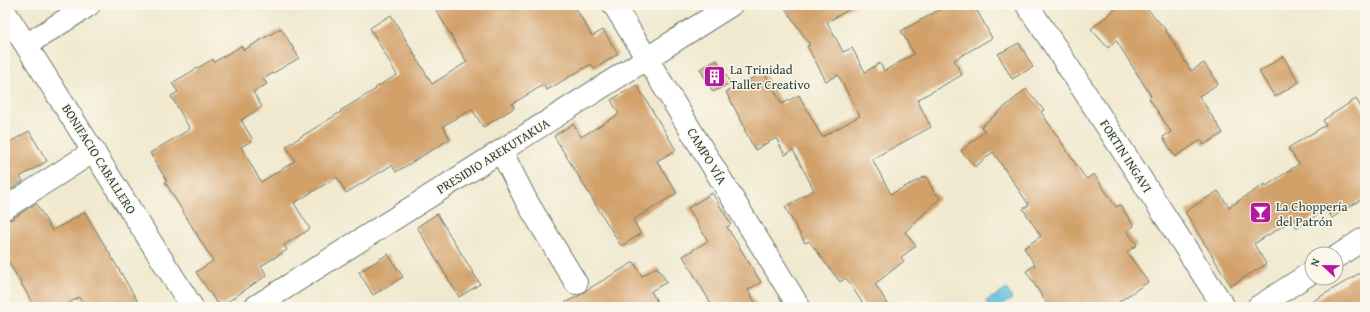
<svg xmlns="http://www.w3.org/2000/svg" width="1370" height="312" viewBox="0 0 1370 312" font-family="'Gentium Book Plus',serif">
	<defs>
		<pattern id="water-ripples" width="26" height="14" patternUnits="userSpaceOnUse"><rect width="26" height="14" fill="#64c4e2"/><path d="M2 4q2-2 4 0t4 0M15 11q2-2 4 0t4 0" fill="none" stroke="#52a0b8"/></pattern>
	</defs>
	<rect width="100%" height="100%" fill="#fbf7ec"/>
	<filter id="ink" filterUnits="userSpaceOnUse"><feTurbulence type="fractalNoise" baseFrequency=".025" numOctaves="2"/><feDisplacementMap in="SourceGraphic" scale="8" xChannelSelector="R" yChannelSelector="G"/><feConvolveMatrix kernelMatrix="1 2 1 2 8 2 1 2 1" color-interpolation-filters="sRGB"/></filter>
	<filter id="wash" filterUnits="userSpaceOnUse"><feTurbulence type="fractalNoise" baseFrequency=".012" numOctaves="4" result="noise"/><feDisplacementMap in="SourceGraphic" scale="16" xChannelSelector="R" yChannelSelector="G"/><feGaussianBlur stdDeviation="0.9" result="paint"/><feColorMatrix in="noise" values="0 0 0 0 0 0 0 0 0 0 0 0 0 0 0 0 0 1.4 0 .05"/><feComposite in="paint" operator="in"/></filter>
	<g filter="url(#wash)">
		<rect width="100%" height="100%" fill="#f1e9cf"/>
		<path fill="url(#water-ripples)" stroke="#42808b" d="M1007,289L1012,299L998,307H989L986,301Z"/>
		<g id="blocks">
			<path fill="#d2a069" d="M433,5H574L592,36L603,30L618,54L594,69L591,64L547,90L543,85L512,104L514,108L483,127L472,109L443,126L450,139L396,172L392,165L346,193L337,177L294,203L310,229L284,245L287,250L261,266L267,275L223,305L216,302L196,272L213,261L165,182L167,181L150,153L190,129L171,96L178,92L172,83L213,59L214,62L241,46L244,50L281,28L299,58L263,79L267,84L253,92L262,107L241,120L253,140L241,147L261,182L295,161L286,146L341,112L340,111L376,89L375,88L397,75L370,28L391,15L432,84L467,62Z
				M783,5H857L827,22L843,52L852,48L865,72L880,63L884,71L914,54L901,31L948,5H974L992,38L954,60L962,75L917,100L931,127L872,159L891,194L926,176L934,192L940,198L905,232L916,246L901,257L904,261L875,284L890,307H865L846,278L840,282L809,241L805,243L785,207L814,190L793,150L785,155L776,138L755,150L744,129L745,128L726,92L764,72L782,104L799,95L822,137L860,116L838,75L826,81L807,46L810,45Z
				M1120,5H1144L1165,29L1191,71L1204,63L1218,84L1199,96L1223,133L1204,145L1201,140L1175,157L1163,137L1171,132L1149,98L1151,96L1116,40L1108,48L1091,29Z
				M1019,43L1033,67L1012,79L998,54Z
				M1283,56L1299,82L1275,97L1259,72Z
				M717,60L730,83L713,92L700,69Z
				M637,85L676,150L657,161L677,193L633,220L641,234L621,246L554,136L573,124L581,137L619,114L611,100Z
				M1026,89L1044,110L1041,112L1086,179L1094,174L1116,207L1120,205L1134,226L1127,231L1137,245L1127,252L1148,282L1111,307H1049L1026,271L1035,265L1024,248L1041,236L1023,209L1029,205L993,152L975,167L961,151L985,131L981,127Z
				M1356,99L1365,113V197L1332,218L1326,209L1297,228L1292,220L1254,244L1266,264L1231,286L1185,212L1218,191L1229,207L1265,184L1266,186L1299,164L1288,148L1326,125L1323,120Z
				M29,131L47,161L20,177L23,181L5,193V145Z
				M712,193L731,224L727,227L761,282L748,290L758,307H713L683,256L708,241L688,208Z
				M36,203L52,231L85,212L141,307H85L79,297L62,307H35L5,256V220L12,219Z
				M437,214L480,284L459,297L417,227Z
				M388,254L403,277L373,295L359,272Z
				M634,262L642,276L657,267L667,282L651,291L660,307H557L582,294L585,291Z
				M1365,270V307H1303Z"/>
		</g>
	</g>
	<g filter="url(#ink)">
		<use href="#blocks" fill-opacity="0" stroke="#68796a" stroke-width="1"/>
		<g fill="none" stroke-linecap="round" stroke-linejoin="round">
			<defs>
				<path id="minor" d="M614,5L799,307
					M1027,5L1056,48L1224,307
					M5,12L192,307
					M26,45L89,5
					M501,151L527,202L576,283
					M5,208L94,151
					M1336,257L1365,238
					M255,307L731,5
					M1258,307L1312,272"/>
			</defs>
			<use href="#minor" stroke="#68796a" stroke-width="24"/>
			<use href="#minor" stroke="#fff" stroke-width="22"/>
		</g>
	</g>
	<defs>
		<symbol id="building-square" viewBox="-11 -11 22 22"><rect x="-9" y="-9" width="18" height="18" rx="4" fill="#b5179e" stroke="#fbf7ec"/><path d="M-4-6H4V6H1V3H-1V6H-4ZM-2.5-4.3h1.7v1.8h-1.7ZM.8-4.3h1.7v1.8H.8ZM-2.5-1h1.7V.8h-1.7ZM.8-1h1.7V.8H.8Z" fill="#fff"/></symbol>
		<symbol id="bar-square" viewBox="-11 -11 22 22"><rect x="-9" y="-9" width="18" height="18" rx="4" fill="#b5179e" stroke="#fbf7ec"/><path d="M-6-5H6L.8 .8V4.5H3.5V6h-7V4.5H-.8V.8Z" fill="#fff"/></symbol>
	</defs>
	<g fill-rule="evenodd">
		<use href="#building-square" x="702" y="64" width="25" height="25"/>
		<use href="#bar-square" x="1248" y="200" width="25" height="25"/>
	</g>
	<g text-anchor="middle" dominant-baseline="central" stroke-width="3" stroke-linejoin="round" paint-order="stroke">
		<g font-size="13" fill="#1f3d34" stroke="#fbf7ec" text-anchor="start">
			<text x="730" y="69">La Trinidad<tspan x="730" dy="15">Taller Creativo</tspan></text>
			<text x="1276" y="206">La Choppería<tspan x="1276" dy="15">del Patrón</tspan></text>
		</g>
		<g font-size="13" fill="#1f3d34" stroke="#fbf7ec">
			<text transform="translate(493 156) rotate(-32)">PRESIDIO AREKUTAKUA</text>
			<text transform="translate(707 156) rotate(59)">CAMPO VÍA</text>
			<text transform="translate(1126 156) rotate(57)">FORTIN INGAVI</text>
			<text transform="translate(99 159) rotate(58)">BONIFACIO CABALLERO</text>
		</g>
	</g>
	<rect width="1370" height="312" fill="none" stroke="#fbf7ec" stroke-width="20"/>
	<g transform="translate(1324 266) rotate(292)"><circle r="19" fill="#fbf7ec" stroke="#a3ada2"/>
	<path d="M0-3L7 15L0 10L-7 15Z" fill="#b5179e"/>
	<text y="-6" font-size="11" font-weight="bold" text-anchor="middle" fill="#1f3d34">N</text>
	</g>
</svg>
